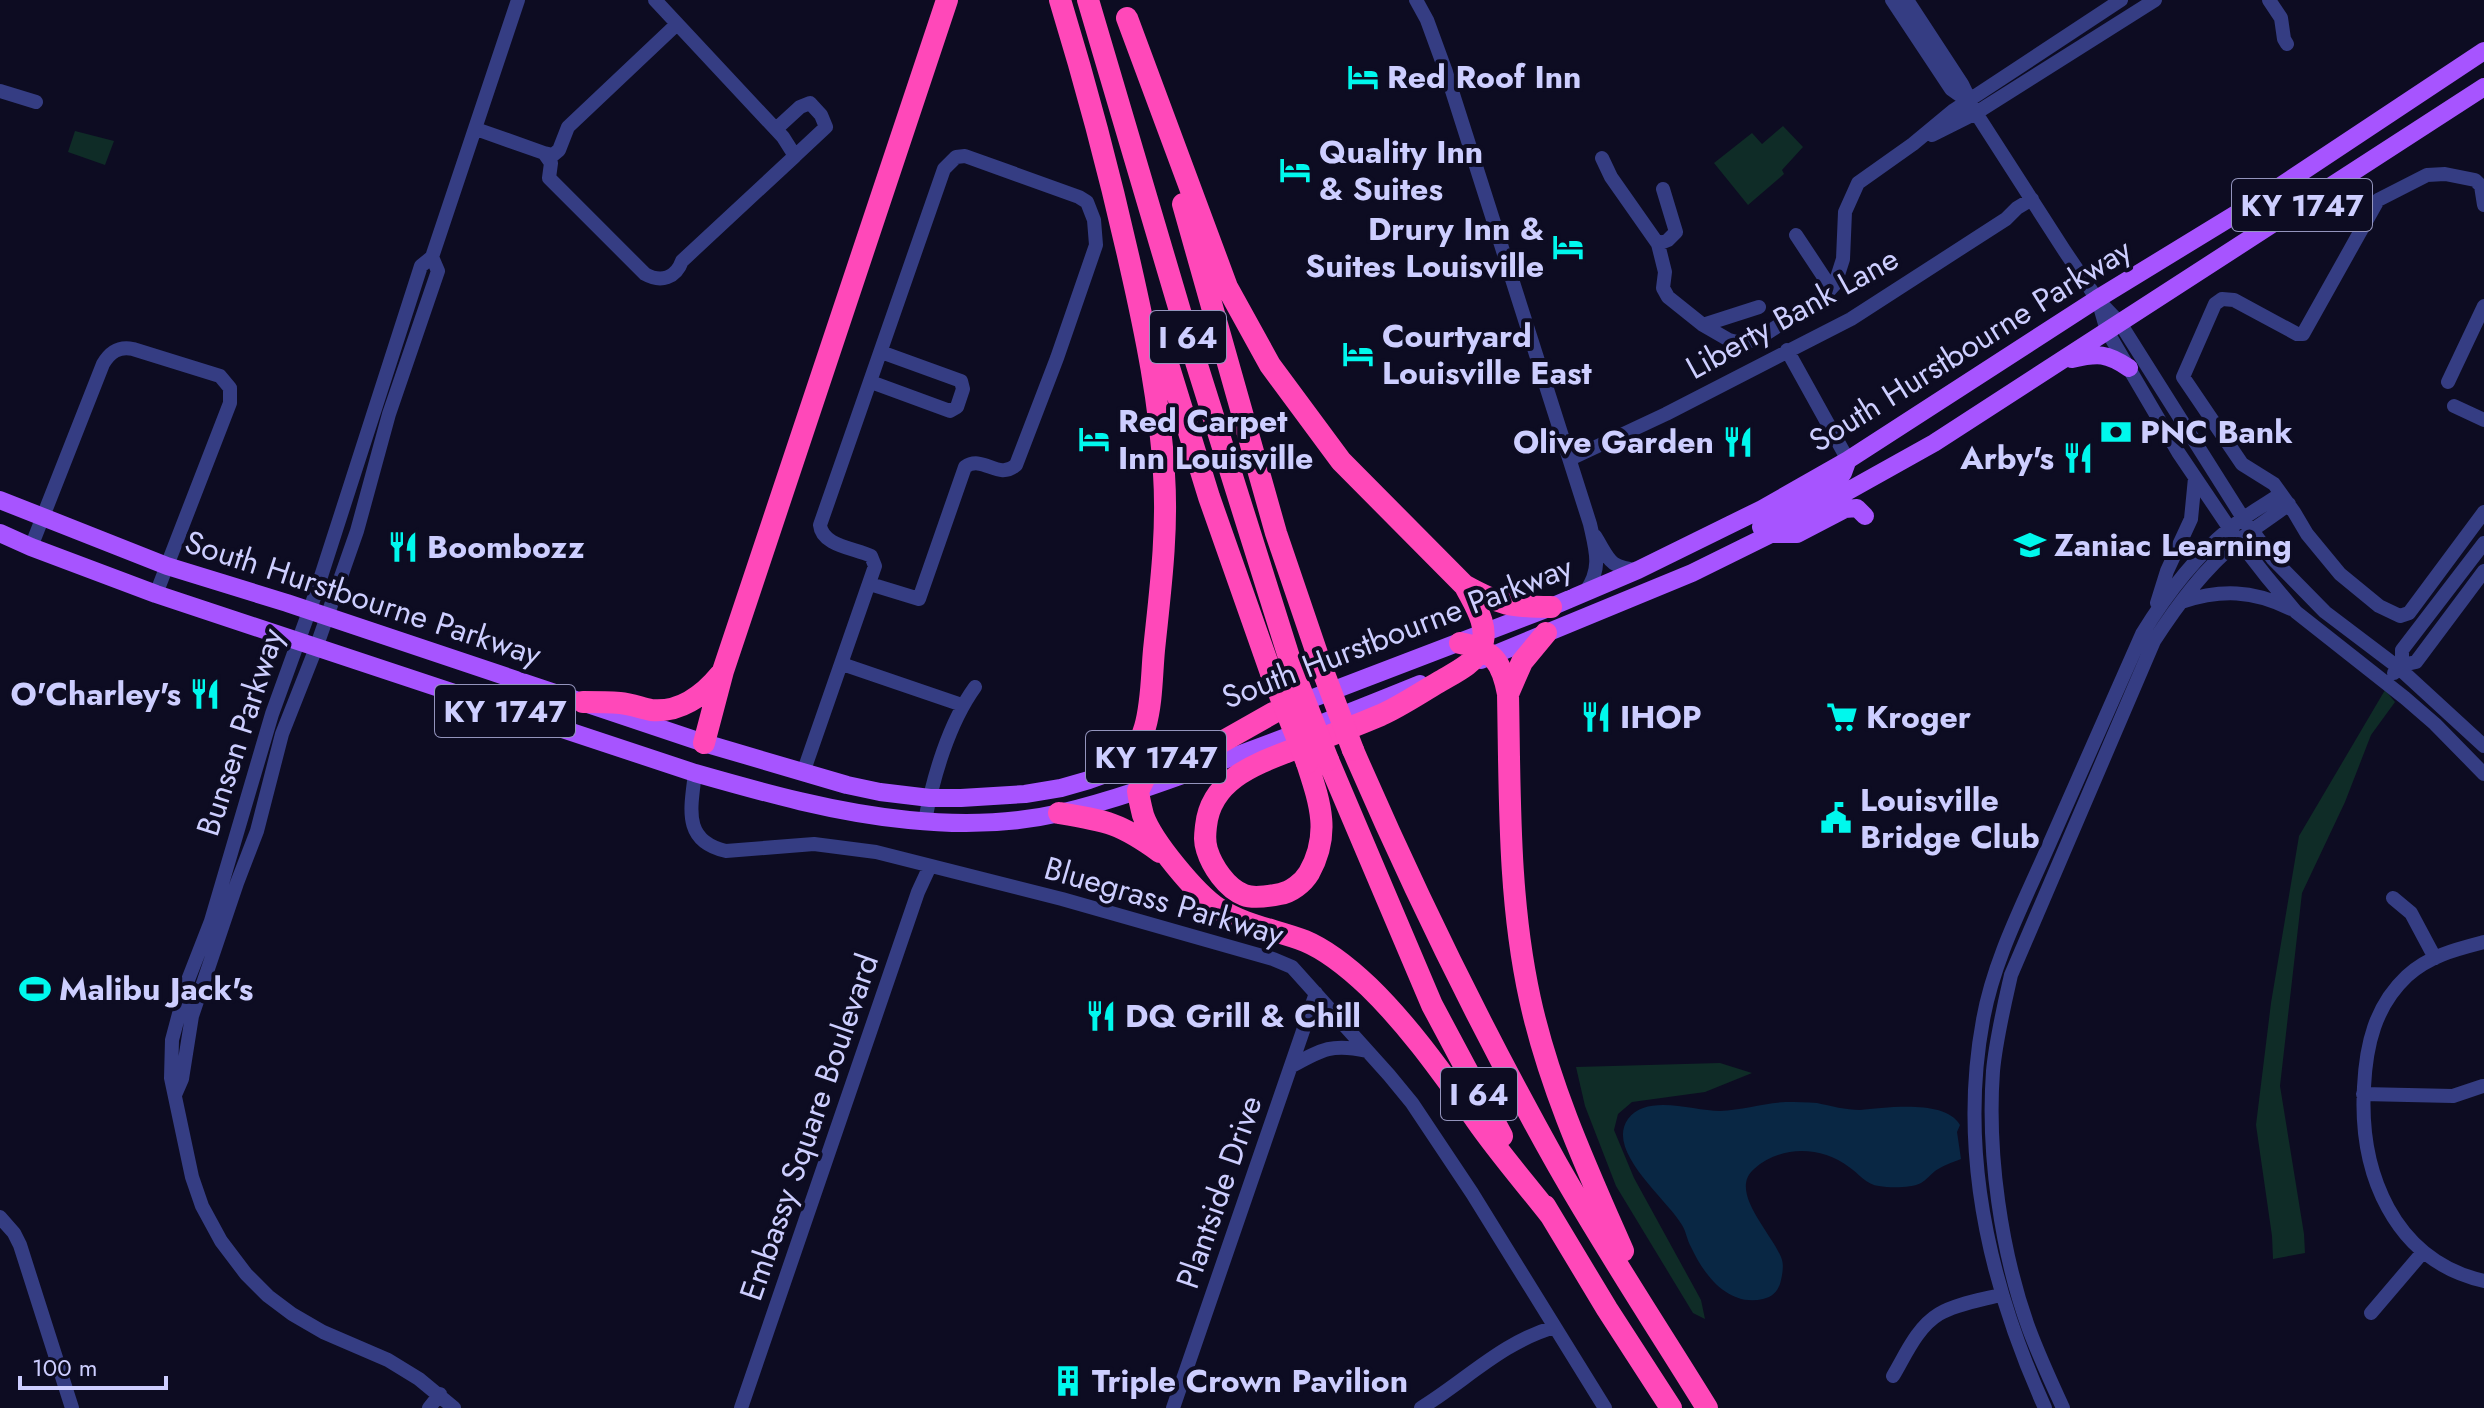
<svg xmlns="http://www.w3.org/2000/svg" width="2484" height="1408" viewBox="0 0 2484 1408" font-family="Jost,sans-serif">
	<rect width="100%" height="100%" fill="#0d0c22"/>
	<path fill="#0f2c27" d="M1783,126L1803,147L1782,170L1784,174L1748,205L1714,163L1752,133L1762,144Z
		M75,131L114,141L105,165L68,152Z
		M2385,690L2395,702L2371,735L2345,802L2302,893L2280,1086L2304,1234L2305,1253L2273,1259L2272,1236L2256,1125L2271,1003L2299,836Z
		M1720,1063L1752,1073L1705,1092L1632,1102L1618,1114L1614,1130L1634,1178L1701,1300L1705,1319L1693,1313L1616,1186L1585,1106L1576,1067Z"/>
	<path fill="#092744" d="M1786,1102C1796,1102 1807,1102 1817,1103C1831,1106 1846,1110 1860,1110C1886,1108 1945,1099 1960,1125L1957,1132L1961,1159C1953,1162 1942,1166 1935,1171C1930,1175 1926,1180 1921,1183C1912,1188 1890,1188 1879,1186C1867,1185 1858,1173 1849,1167C1821,1146 1781,1145 1754,1169C1727,1192 1775,1236 1782,1260C1784,1266 1782,1277 1780,1284C1777,1292 1772,1297 1763,1299C1728,1307 1704,1275 1691,1247C1687,1240 1686,1231 1682,1225C1667,1199 1605,1151 1628,1119C1647,1093 1694,1111 1720,1111C1742,1110 1764,1103 1786,1102Z"/>
	<g fill="none" stroke-linecap="round" stroke-linejoin="round">
		<path stroke="#353d83" stroke-width="14" d="M1416,0L1427,20L1446,72L1590,524C1596,551 1602,568 1586,591
			M1892,0L1951,89L1968,101
			M1907,0L1962,84L1976,113L2064,250L2097,299L2120,323L2243,518L2273,559L2325,612L2399,668L2484,746
			M2269,0L2281,18L2284,39L2287,44
			M0,91L36,102
			M476,129L544,153L551,163L549,178L645,274C661,283 676,278 682,261L795,156L783,137L655,0
			M776,129L800,107L810,103L821,115L826,127L795,156
			M1932,135L1976,113L2155,0
			M544,153L553,155L559,150L568,127L677,24
			M1602,158L1611,177L1658,244L1665,272L1663,288L1668,297L1703,325L1729,340L1741,343L1756,340L1812,304L1826,294L1835,284L1843,259L1845,212L1858,183L1913,144L1954,110L2121,0
			M2484,205L2481,186L2475,180L2445,174L2427,175L2378,200L2303,334H2297L2234,300L2222,299L2215,304L2183,377L2242,464L2274,484L2294,512L2307,534L2340,574L2379,606L2400,616L2409,613L2484,512
			M1796,235L1831,288
			M1658,244L1668,240L1676,232L1663,189
			M2099,303L2107,331L2178,452L2234,535L2266,576L2296,612L2405,698L2435,724L2484,774
			M1703,325L1759,307
			M1787,350L1848,460
			M871,382L950,411L957,407L963,389L961,381L881,352
			M2448,382L2484,306
			M2454,406L2484,420
			M1570,459L1666,414L1851,319L2006,219L2017,208L2032,199
			M1595,536C1610,560 1608,567 1638,570
			M31,547L103,364C110,352 119,346 133,349L220,376L230,388V403L156,594
			M2181,602C2221,589 2253,590 2291,609
			M2157,603L2167,571L2191,519L2195,478
			M842,664L962,705
			M2402,665V650L2484,543
			M2394,673L2402,665L2416,662L2484,571
			M695,773C691,808 682,841 726,851L814,844L876,852L1062,899L1273,959L1292,967L1389,1075L1412,1103L1472,1193L1605,1408
			M803,773L875,566L871,556C855,548 822,546 820,525L944,169L956,157L965,156L1079,197L1087,202L1094,220L1096,245L1057,358L1016,465C998,481 983,454 965,467L919,599L870,584
			M925,821C933,777 949,723 975,687
			M2393,898L2411,913L2435,958
			M2484,942C2457,949 2428,956 2407,976C2375,1006 2366,1045 2364,1087C2359,1172 2393,1260 2484,1281
			M1292,1066C1322,1049 1333,1043 1367,1051
			M2363,1094L2453,1096L2483,1086
			M175,1095L182,1079L192,1016L237,883L257,831L282,734L316,648L357,531L389,414L438,271L432,257
			M0,1217L14,1233L20,1245L72,1408
			M2371,1313L2423,1252
			M1893,1376C1905,1356 1917,1327 1939,1314C1956,1304 1981,1300 2000,1295
			M429,1408L440,1394
			M454,1408L419,1379L388,1360L323,1332L292,1314L268,1296L246,1274L221,1241L202,1206L192,1177L171,1078L172,1040L188,980L211,921L272,714L315,595L421,266L432,257L518,0
			M741,1408L918,892L930,866
			M1173,1408L1316,993
			M1421,1408C1465,1381 1504,1341 1555,1327
			M2045,1408C1990,1286 1958,1154 1983,1020C1993,963 2021,908 2044,856C2076,782 2109,708 2142,634C2166,595 2194,558 2229,529C2246,515 2264,505 2281,494
			M2063,1408C2051,1382 2039,1356 2029,1329C2001,1252 1987,1153 1993,1071C1996,1039 2004,1006 2011,975L2154,641C2178,604 2204,569 2238,541C2254,528 2272,517 2289,504"/>
		<path stroke="#a754ff" stroke-width="18" d="M2072,359C2098,353 2107,353 2129,368
			M0,500L167,566L287,603L704,743L847,785L880,792L930,798H961L1025,794L1061,788L1089,780L1170,751
			M1761,527L1836,482L1843,473L1847,462
			M0,533L31,547L156,594L695,773C765,793 836,813 909,820C957,825 1012,824 1060,813C1111,801 1161,783 1210,765C1281,740 1351,712 1420,684
			M1774,534H1797L1845,509L1857,508L1865,516
			M1481,660L1692,573L1771,534L1934,443L2484,87
			M1295,705L1551,607L1638,570L1762,509L1848,460L2097,299L2264,197L2484,51"/>
		<path stroke="#ff48b9" stroke-width="22" d="M1060,0C1087,88 1110,175 1130,264C1146,334 1160,403 1164,474C1168,533 1160,592 1154,650C1150,693 1154,745 1114,772
			M1088,0L1180,311L1294,673
			M1127,18L1227,287L1270,365L1341,461L1464,585C1500,605 1511,607 1551,607
			M1183,204L1276,533L1323,671
			M1159,335L1209,497L1271,673
			M1460,643C1493,649 1502,662 1508,694C1510,796 1508,899 1530,999C1549,1086 1587,1169 1623,1251
			M1508,694L1522,662L1546,633
			M583,702C595,702 608,702 620,703C631,704 641,708 651,710C679,713 703,696 720,675
			M1273,713L1213,747L1159,766L1147,773L1138,791C1139,799 1141,807 1143,815C1152,841 1196,894 1219,909C1245,926 1277,930 1305,941C1329,951 1350,969 1369,987C1410,1027 1442,1073 1476,1120C1499,1153 1526,1184 1551,1216
			M704,743L723,671L947,0
			M1353,750C1414,891 1482,1030 1557,1164C1604,1247 1657,1327 1707,1408
			M1328,760L1432,1005L1502,1136
			M1307,763C1320,803 1331,834 1309,873C1303,883 1291,892 1280,894C1270,896 1254,899 1244,895C1226,888 1212,866 1207,850C1204,841 1205,835 1206,826C1211,776 1262,762 1302,746C1329,736 1355,726 1381,715C1401,706 1420,693 1439,682C1452,674 1475,664 1481,648C1490,626 1474,604 1465,586
			M1059,813C1107,821 1120,823 1160,852
			M1545,1206L1607,1309L1671,1408"/>
		<path stroke="#ff48b9" stroke-width="22" d="M1323,671L1353,750
			M1271,673L1307,763
			M1294,673L1328,760"/>
	</g>
	<defs>
		<symbol id="hotel-bare" viewBox="-9 -9 18 18"><path d="M-6-4.5h1.5V1H6V5H4.5V3h-9V5H-6ZM-4 0a1.8 1.8 0 1 1 3.6 0ZM.5 0V-2.5h3Q6-2.5 6 0Z" fill="#00f8ed" stroke="#0d0c22" stroke-width="2.5" paint-order="stroke"/></symbol>
		<symbol id="bank-bare" viewBox="-9 -9 18 18"><path d="M-6-4H6V4H-6ZM0-2.3a2.3 2.3 0 1 0 0 4.6a2.3 2.3 0 1 0 0-4.6Z" fill="#00f8ed" stroke="#0d0c22" stroke-width="2.5" paint-order="stroke"/></symbol>
		<symbol id="restaurant-bare" viewBox="-9 -9 18 18"><path d="M-5-6h1v4h1v-4h1v4h1v-4h1v5L-1.5 .5V6h-2V.5L-5-1ZM5-6V6H3V1.5H1.5Q1.5-4 5-6Z" fill="#00f8ed" stroke="#0d0c22" stroke-width="2.5" paint-order="stroke"/></symbol>
		<symbol id="school-bare" viewBox="-9 -9 18 18"><path d="M0-5L7-2L0 1L-7-2ZM-4 1L0 2.5L4 1V4Q0 6-4 4Z" fill="#00f8ed" stroke="#0d0c22" stroke-width="2.5" paint-order="stroke"/></symbol>
		<symbol id="supermarket-bare" viewBox="-9 -9 18 18"><path d="M-6-5.5h2.5l.6 2H6L4.5 2H-2.5L-4.4-4H-6ZM-1.5 3.2a1.3 1.3 0 1 0 .1 0ZM3 3.2a1.3 1.3 0 1 0 .1 0Z" fill="#00f8ed" stroke="#0d0c22" stroke-width="2.5" paint-order="stroke"/></symbol>
		<symbol id="civic-bare" viewBox="-9 -9 18 18"><path d="M-.6-6.5H3V-4.5H.6V-3L4-1V1h2V6H-6V1h2V-1L-.6-3ZM-1.2 2.5V6h2.4V2.5Z" fill="#00f8ed" stroke="#0d0c22" stroke-width="2.5" paint-order="stroke"/></symbol>
		<symbol id="stadium-bare" viewBox="-9 -9 18 18"><path d="M0-5a6.5 5 0 1 0 0 10a6.5 5 0 1 0 0-10ZM-3.5-1.8h7v3.6h-7Z" fill="#00f8ed" stroke="#0d0c22" stroke-width="2.5" paint-order="stroke"/></symbol>
		<symbol id="building-bare" viewBox="-9 -9 18 18"><path d="M-4-6H4V6H1V3H-1V6H-4ZM-2.5-4.3h1.7v1.8h-1.7ZM.8-4.3h1.7v1.8H.8ZM-2.5-1h1.7V.8h-1.7ZM.8-1h1.7V.8H.8Z" fill="#00f8ed" stroke="#0d0c22" stroke-width="2.5" paint-order="stroke"/></symbol>
	</defs>
	<g fill-rule="evenodd">
		<use href="#hotel-bare" x="1341" y="55" width="44" height="44"/>
		<use href="#hotel-bare" x="1273" y="148" width="44" height="44"/>
		<use href="#hotel-bare" x="1546" y="225" width="44" height="44"/>
		<use href="#hotel-bare" x="1336" y="332" width="44" height="44"/>
		<use href="#bank-bare" x="2094" y="410" width="44" height="44"/>
		<use href="#hotel-bare" x="1072" y="417" width="44" height="44"/>
		<use href="#restaurant-bare" x="1716" y="420" width="44" height="44"/>
		<use href="#restaurant-bare" x="2056" y="436" width="44" height="44"/>
		<use href="#school-bare" x="2008" y="523" width="44" height="44"/>
		<use href="#restaurant-bare" x="381" y="525" width="44" height="44"/>
		<use href="#restaurant-bare" x="183" y="672" width="44" height="44"/>
		<use href="#restaurant-bare" x="1574" y="695" width="44" height="44"/>
		<use href="#supermarket-bare" x="1820" y="695" width="44" height="44"/>
		<use href="#civic-bare" x="1814" y="796" width="44" height="44"/>
		<use href="#stadium-bare" x="13" y="967" width="44" height="44"/>
		<use href="#restaurant-bare" x="1079" y="994" width="44" height="44"/>
		<use href="#building-bare" x="1046" y="1359" width="44" height="44"/>
	</g>
	<g text-anchor="middle" dominant-baseline="central" stroke-width="8" stroke-linejoin="round" paint-order="stroke">
		<g fill="#0d0c22" stroke="#9394bd" stroke-width="2">
			<rect x="2232" y="179" width="140" height="52" rx="6"/>
			<rect x="1150" y="311" width="76" height="52" rx="6"/>
			<rect x="435" y="685" width="140" height="52" rx="6"/>
			<rect x="1086" y="731" width="140" height="52" rx="6"/>
			<rect x="1441" y="1068" width="76" height="52" rx="6"/>
		</g>
		<g font-size="30" font-weight="bold" fill="#cdceff">
			<text x="2302" y="205">KY 1747</text>
			<text x="1188" y="337">I 64</text>
			<text x="505" y="711">KY 1747</text>
			<text x="1156" y="757">KY 1747</text>
			<text x="1479" y="1094">I 64</text>
		</g>
		<g font-size="32" font-weight="bold" fill="#cdceff" stroke="#0d0c22" text-anchor="start">
			<text x="1387" y="77">Red Roof Inn</text>
			<text x="1319" y="152">Quality Inn<tspan x="1319" dy="37">&amp; Suites</tspan></text>
			<text x="1544" y="229" text-anchor="end">Drury Inn &amp;<tspan x="1544" dy="37">Suites Louisville</tspan></text>
			<text x="1382" y="336">Courtyard<tspan x="1382" dy="37">Louisville East</tspan></text>
			<text x="1118" y="421">Red Carpet<tspan x="1118" dy="37">Inn Louisville</tspan></text>
			<text x="2140" y="432">PNC Bank</text>
			<text x="1714" y="442" text-anchor="end">Olive Garden</text>
			<text x="2054" y="458" text-anchor="end">Arby's</text>
			<text x="2054" y="545">Zaniac Learning</text>
			<text x="427" y="547">Boombozz</text>
			<text x="181" y="694" text-anchor="end">O'Charley's</text>
			<text x="1620" y="717">IHOP</text>
			<text x="1866" y="717">Kroger</text>
			<text x="1860" y="800">Louisville<tspan x="1860" dy="37">Bridge Club</tspan></text>
			<text x="59" y="989">Malibu Jack's</text>
			<text x="1125" y="1016">DQ Grill &amp; Chill</text>
			<text x="1092" y="1381">Triple Crown Pavilion</text>
		</g>
		<g font-size="32" fill="#cdceff" stroke="#0d0c22">
			<text transform="translate(1792 313) rotate(-29)">Liberty Bank Lane</text>
			<text transform="translate(1970 345) rotate(-32)">South Hurstbourne Parkway</text>
			<text transform="translate(363 598) rotate(18)">South Hurstbourne Parkway</text>
			<text transform="translate(1397 632) rotate(-21)">South Hurstbourne Parkway</text>
			<text transform="translate(240 732) rotate(-72)">Bunsen Parkway</text>
			<text transform="translate(1164 901) rotate(16)">Bluegrass Parkway</text>
			<text transform="translate(809 1127) rotate(-71)">Embassy Square Boulevard</text>
			<text transform="translate(1219 1192) rotate(-71)">Plantside Drive</text>
		</g>
	</g>
	<path d="M20 1376v12h146v-12" fill="none" stroke="#cdceff" stroke-width="4"/>
	<text x="32" y="1376" font-size="24" fill="#cdceff" stroke="#0d0c22" stroke-width="6" paint-order="stroke">100 m</text>
</svg>
